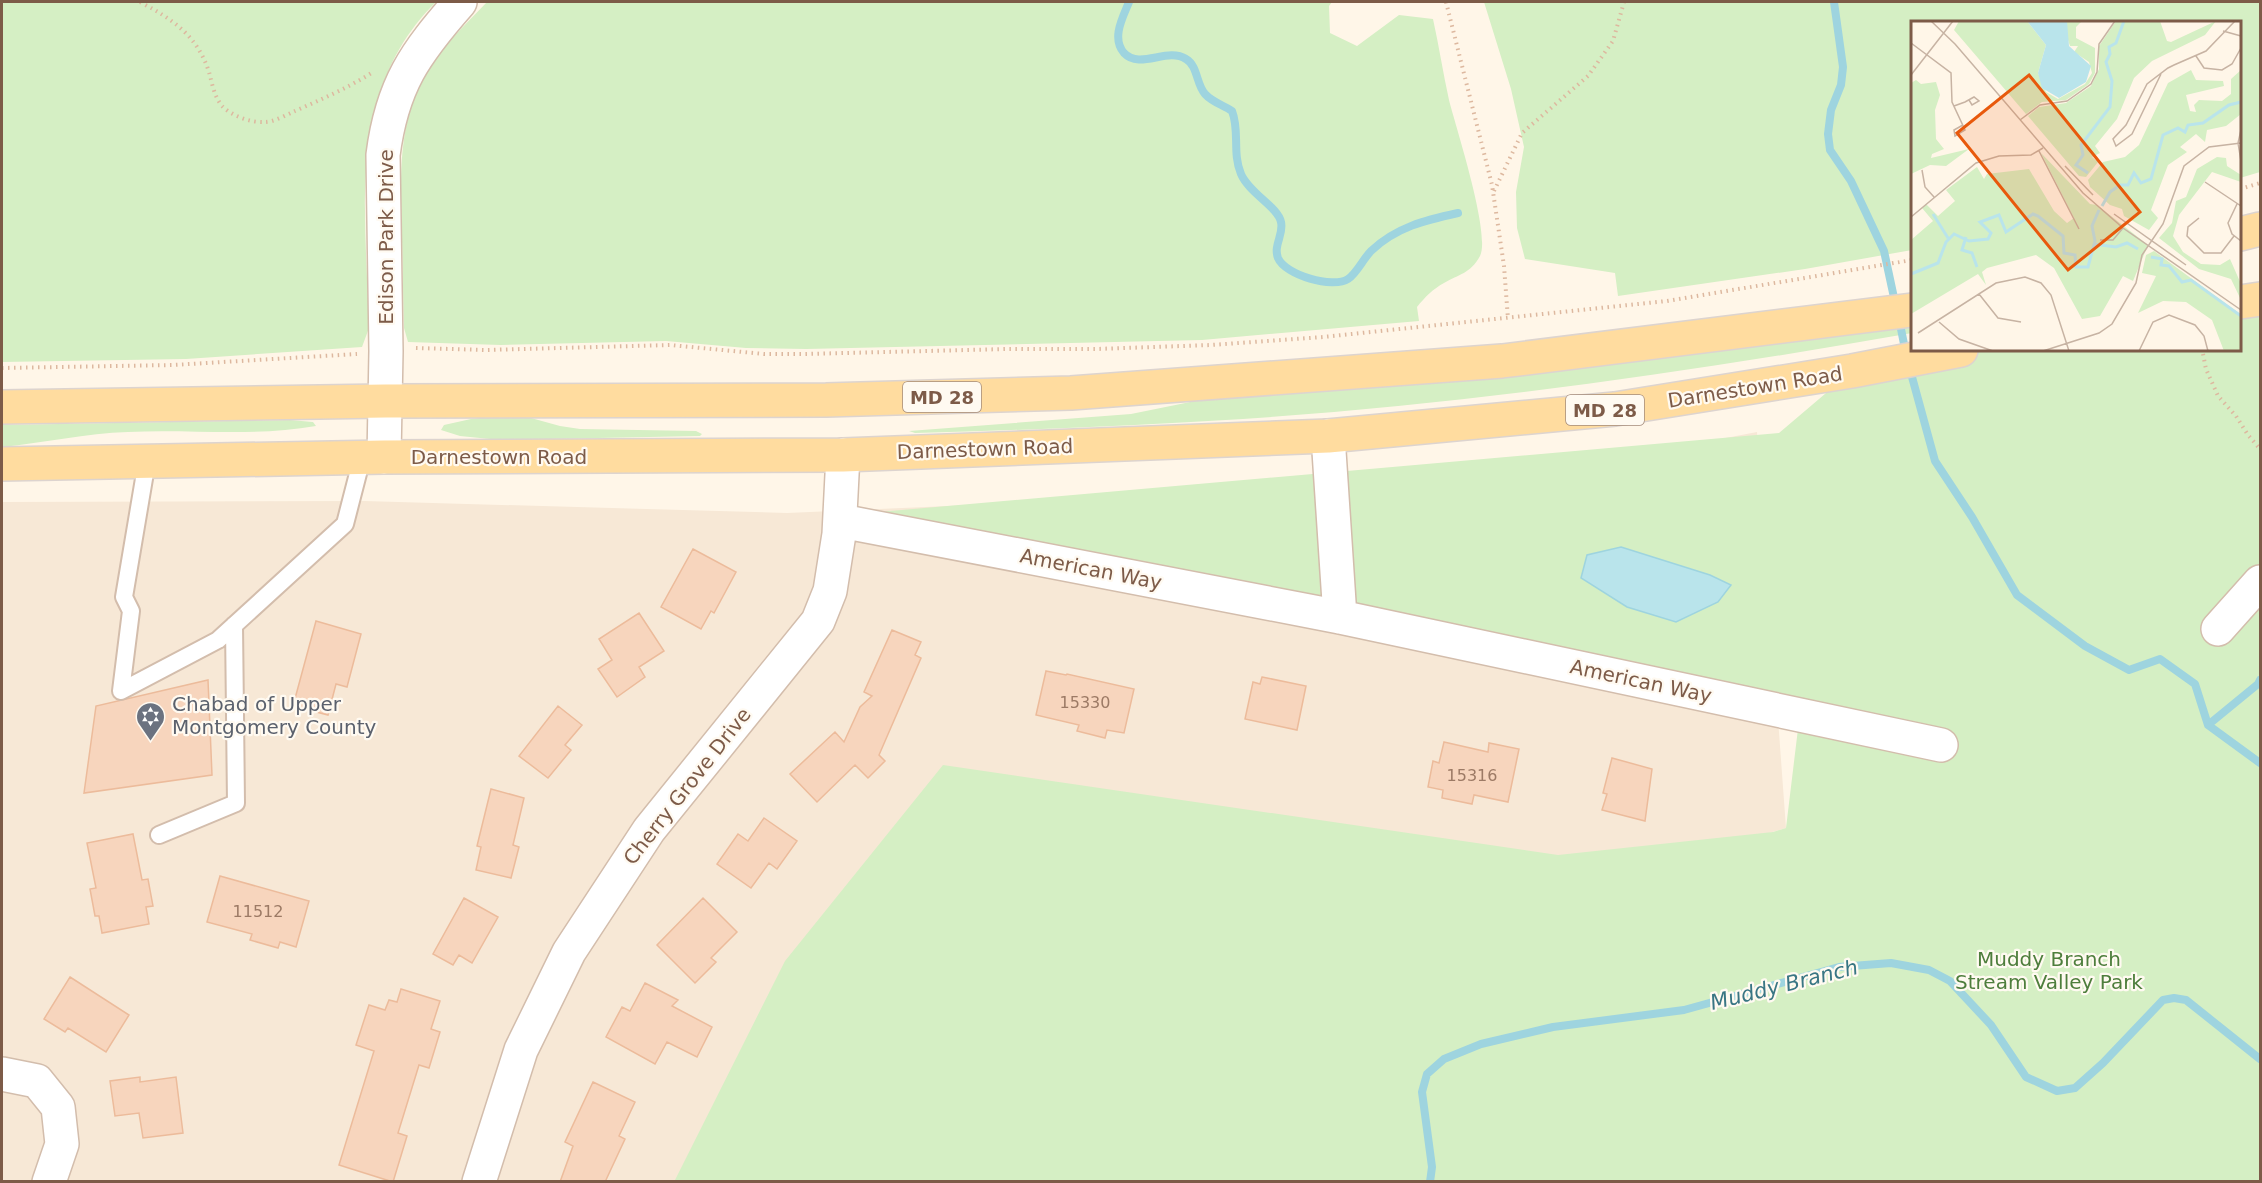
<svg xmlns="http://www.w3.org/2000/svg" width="2262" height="1183" viewBox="0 0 2262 1183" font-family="'DejaVu Sans',sans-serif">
	<rect width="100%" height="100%" fill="#fff6e8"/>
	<path fill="#f7e8d6" d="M1757,432L1786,828L1573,892L747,1181H2V502L364,501L787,513L1246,493L1558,470Z"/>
	<path fill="#d5efc4" d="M2,2H436C346,90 366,213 369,328L362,347L186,359L2,362Z
		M487,2H1332L1329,6L1330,33L1357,46L1399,15L1433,19C1439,46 1443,73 1449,100C1456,128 1491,234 1480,256C1470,274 1459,274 1444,283C1433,289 1425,297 1417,307L1419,321L1202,340L806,349L746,348L666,341L501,345L408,342L404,328C403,299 403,270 402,241C401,187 396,129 423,79C439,49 464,26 487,2Z
		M1484,2H2260V172L2240,178V22H1912V250L1805,269L1618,296L1615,273L1525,259L1517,228L1516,192L1524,147L1511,89Z
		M2260,299V1181L674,1182L785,961L943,765L1558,855L1773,832L1786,828L1801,704L879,512L1779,433L1852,371L1961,350H2240V302Z
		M1912,309V333C1691,372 1467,404 1243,419C1134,426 1024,430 915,433L909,431L1131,414L1210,398Z
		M500,416L531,418L560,426L580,429L696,431L702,434L700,436L500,440L460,436L441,430L444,425L471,419Z
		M290,420L313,422L316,426C254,437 190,429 128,432C86,433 44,443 2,447V425Z"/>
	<path fill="#b9e4eb" stroke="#9ed4df" stroke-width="1.5" d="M1621,547L1710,575L1731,585L1718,602L1676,622L1627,607L1581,578L1587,555Z"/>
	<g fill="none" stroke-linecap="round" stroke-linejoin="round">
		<path stroke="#9ed4df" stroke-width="8" d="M1129,2C1123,17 1111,38 1124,53C1140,70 1167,47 1186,59C1198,66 1196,84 1205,94C1212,102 1223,105 1232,111C1240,131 1232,153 1241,174C1249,193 1278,207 1281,222C1284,235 1273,245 1278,258C1285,275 1333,289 1348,279C1357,273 1363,259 1371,251C1396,227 1426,220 1458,213
			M1834,2L1843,67L1841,85L1831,110L1828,134L1830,150L1851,181L1884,251L1896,307
			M1899,319L1906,354
			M1909,366L1935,461L1972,517L2017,595L2085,646L2129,670L2160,659L2195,684L2208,725L2260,763
			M2208,725L2258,684L2260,680
			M1430,1182L1432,1167L1422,1092L1427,1074L1444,1059L1481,1044L1553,1027L1684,1010L1839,967L1891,963L1929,970L1950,981L1991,1025L2026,1077L2057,1091L2075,1088L2103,1063L2163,1000L2174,998L2186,1000L2260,1059"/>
	</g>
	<path fill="#f7d5bd" stroke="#ecbb9b" stroke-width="1.5" d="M693,549L736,572L714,613L711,611L701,629L661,607Z
		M639,613L664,651L639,667L645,677L617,697L598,669L612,660L599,639Z
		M316,621L361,634L347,687L336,684L328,715L293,706Z
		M892,630L921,642L915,655L921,658L879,755L885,761L868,778L855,765L817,802L790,774L835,732L844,742L860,707L872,696L864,692Z
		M1046,671L1066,675L1067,674L1134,689L1124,733L1107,730L1105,738L1077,731L1079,725L1036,715Z
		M1262,677L1306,686L1297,730L1245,719L1253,682L1260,684Z
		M208,680L212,775L84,793L96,706Z
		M558,706L582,725L565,745L571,750L548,778L519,756Z
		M1444,742L1488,752L1489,743L1519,749L1508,802L1474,795L1472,804L1442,798L1443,790L1428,787L1433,761L1439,763Z
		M1612,758L1652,769L1645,821L1602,810L1607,794L1603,793Z
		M491,789L524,798L513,845L519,847L511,878L476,870L481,847L477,846Z
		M764,818L797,841L777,869L769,863L751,888L717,864L738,834L748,841Z
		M133,834L142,880L148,879L153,906L146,907L149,924L102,933L99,916H95L90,889L96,888L87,843Z
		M220,876L309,901L296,947L280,942L278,948L250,940L252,934L207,922Z
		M464,898L498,917L472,963L459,955L453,965L433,954Z
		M703,898L737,932L711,958L716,962L695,983L657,945Z
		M70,977L129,1015L106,1052L68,1028L65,1032L44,1019Z
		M645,983L678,1000L672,1006L712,1027L697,1057L667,1042L655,1064L606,1037L622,1007L630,1011Z
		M401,989L440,1001L431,1029L440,1032L429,1068L419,1065L398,1133L407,1136L393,1182L339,1165L374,1051L356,1045L369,1005L385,1010L389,1000L397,1002Z
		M140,1077V1082L176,1077L183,1133L143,1138L139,1113L115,1116L110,1081Z
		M593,1082L635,1102L619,1136L625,1139L605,1182H560L573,1146L565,1142Z"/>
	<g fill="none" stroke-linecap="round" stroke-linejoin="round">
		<defs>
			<path id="lane" d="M147,461L124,597L131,611L121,691L218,640L345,524L362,458
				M159,835L236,803L234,625"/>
			<path id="street" d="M1328,436L1340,617
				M384,457L386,351L383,155C392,85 415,53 460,2
				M841,521L1340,617L1941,745
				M2218,629L2260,582
				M2,1074L37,1081L58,1107L62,1144L49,1182
				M479,1182L521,1050L569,952L649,830L818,621L830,591L839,534L843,455"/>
			<path id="primary" d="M2240,234L2260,229
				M2240,302L2260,299
				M2,407L385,401L826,400L1071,393L1502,361L1912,310
				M2,464L384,457L843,455L1328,436L1615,409L1852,371L1961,350"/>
		</defs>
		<use href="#lane" stroke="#d3bdac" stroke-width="20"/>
		<use href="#street" stroke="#d3bdac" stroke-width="36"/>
		<use href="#primary" stroke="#ddd4cf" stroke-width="36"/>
		<path stroke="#ddb89f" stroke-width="4" stroke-dasharray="1.5 4.5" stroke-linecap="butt" d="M140,2C172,19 197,35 209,72C212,83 214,96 222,106C232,116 251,123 265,122C274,122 286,115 295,111C322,99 348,88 373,72
			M1446,2L1492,185L1504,266L1508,319
			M2240,189L2260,183
			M1494,191L1522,133L1588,76L1613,41L1624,2
			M416,348L486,350L670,345L764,354H804L1008,349H1096L1211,345L1323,337L1667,301L1912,260
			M2203,354L2206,369L2218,396L2236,416L2248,435L2260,449
			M2,368L173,365L357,354"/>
		<use href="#lane" stroke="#fff" stroke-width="16"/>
		<use href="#street" stroke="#fff" stroke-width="33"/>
		<use href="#primary" stroke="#ffdc9f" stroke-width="33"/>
	</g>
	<defs>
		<symbol id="synagogue-pin" viewBox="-11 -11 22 30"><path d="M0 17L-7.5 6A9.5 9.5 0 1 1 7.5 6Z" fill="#6b7280" stroke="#fffaf1"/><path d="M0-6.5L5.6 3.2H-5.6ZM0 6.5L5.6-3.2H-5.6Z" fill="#fff"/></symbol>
	</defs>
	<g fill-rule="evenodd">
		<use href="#synagogue-pin" x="134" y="700" width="33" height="45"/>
	</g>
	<g text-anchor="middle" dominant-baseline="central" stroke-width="4.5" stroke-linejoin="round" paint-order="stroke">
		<g font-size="16" fill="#9c7a65">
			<text x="1085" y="702">15330</text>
			<text x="1472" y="775">15316</text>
			<text x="258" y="911">11512</text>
		</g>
		<g fill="#fffaf1" stroke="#a48b7b" stroke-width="1.5">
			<rect x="903" y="382" width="78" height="30" rx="4.5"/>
			<rect x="1566" y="395" width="78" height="30" rx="4.5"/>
		</g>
		<g font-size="18" font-weight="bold" fill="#7d5b48">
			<text x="942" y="397">MD 28</text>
			<text x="1605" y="410">MD 28</text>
		</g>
		<g font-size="20" fill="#7d5b48" stroke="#fffaf1">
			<text transform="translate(386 237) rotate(-90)">Edison Park Drive</text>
			<text transform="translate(1755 387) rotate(-9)">Darnestown Road</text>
			<text transform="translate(985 449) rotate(-2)">Darnestown Road</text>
			<text x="499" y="457">Darnestown Road</text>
			<text transform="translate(1091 569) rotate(11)">American Way</text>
			<text transform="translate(1641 681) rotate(12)">American Way</text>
			<text transform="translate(687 786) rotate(-52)">Cherry Grove Drive</text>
		</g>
		<g font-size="20" fill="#5b616d" stroke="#fffaf1" text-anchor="start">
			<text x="172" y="704">Chabad of Upper<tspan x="172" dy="23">Montgomery County</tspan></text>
		</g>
		<g font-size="20" fill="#4e7e3c" stroke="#fffaf1">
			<text x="2049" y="959">Muddy Branch<tspan x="2049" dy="23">Stream Valley Park</tspan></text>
		</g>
		<g font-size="21" font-style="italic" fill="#397684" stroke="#fffaf1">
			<text transform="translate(1784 985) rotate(-14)">Muddy Branch</text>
		</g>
	</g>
	<g transform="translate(1911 21)">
		<rect width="330" height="330" fill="#fff6e8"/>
		<path d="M48,0H116L135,24L127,52L135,71L147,78L174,63L181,52L178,41L163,31L167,25H159L156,16V0H171L165,6V17L184,27V52L178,63L155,79L131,81L115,93L43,9ZM205,0H249L256,20L260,21L305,0L294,14L241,40L223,57L206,98L184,125L189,132L181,136L187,141L175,156L168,155L117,95L128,86L155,82L180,65L188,48V25ZM280,49L285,59L312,60L313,65L275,74L279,90L285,91L283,84L288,79L311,80L320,73V58L330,49V93L315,105L296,109L294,121L285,113L269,126L276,131L257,144L240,189L247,197L238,209L213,195L211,188L199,184L179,166L177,159L192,141L214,136L228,124L257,62ZM5,59L10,63L25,61L29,74L24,89L25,118L33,128L21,133L20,137L58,128L35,145L19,144L0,153V62ZM130,132L179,183L186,184L237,224L222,260L212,255L189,295L171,298L143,247L125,234L76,247L71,251L75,264L67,253L0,293V219L22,200L11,187L15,183L27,195L44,180L35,169L66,146L73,158L76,153L118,148L143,190L156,202L163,197ZM306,136L315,137L316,145L330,154V161L301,151L268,194L262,215L272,231L290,243L309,244L319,238L330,263V279L320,258L288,248L248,217L261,202L265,180L275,176L286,148ZM243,230L330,294V330H313L301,299L275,281L252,280L227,292L245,255L231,252L235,234Z" fill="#d5efc4"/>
		<path d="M116,0H156L158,25L180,45L175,61L148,77L131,67L127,52L135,24Z" fill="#b9e4eb"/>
		<path fill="none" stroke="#b9e4eb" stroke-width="3" d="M177,152L165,144L172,134L170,124L199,86L201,60L195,41L199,33L198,26L205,22L213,0M191,185L199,171L209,164H217L223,152L230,162L240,158L252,114L267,107L274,111L277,104L292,102L318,84L330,81M22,193L37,217M55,216L51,229L61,232L66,246M182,223L205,226L216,222L227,228M240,236L251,238L250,244L258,245L271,261L280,259L330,295M0,253L27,242L35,221L43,213L58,220L77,218L80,212L69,201L88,194L95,211L122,193L127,195L152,215L153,232L164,234L165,246H177L184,220L181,205L188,189"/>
		<path fill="none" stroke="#c7b3a3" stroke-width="1.5" d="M20,0L44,23L172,172L212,207L330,289M312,10L330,15M0,22L40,52L41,81L54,109L44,115L43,109L52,104M285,35L293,47L311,49L321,43L330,27M250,53L221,113L205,125L202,118L215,104L236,63L257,47L263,44L295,30L324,0M0,54L42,0M43,85L54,81L63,76L68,80L61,84L58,79M109,99L129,84L156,80L180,63L186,51L188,23L204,0M330,109L327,122L330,140M128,130L168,208M154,145L182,174M11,149L14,166L23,176M294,161L330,185M326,183L317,202L321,213L330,220M203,193L275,244M0,196L65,142L88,135L120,134L132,127M288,197L277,206L276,215L293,232H310L323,215M189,219H202L212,207M68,273L87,297L110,301M28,301L48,318L82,330M7,312L85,262L114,256L130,262L140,274L158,330M132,330L188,312L201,303L225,262L231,234L252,203L273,145L298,126L330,122M228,330L242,301L258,294L284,304L293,315L297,330"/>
		<path fill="#e8590c" fill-opacity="0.15" stroke="#e8590c" stroke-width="3" d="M118,54L229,191L157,249L46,112Z"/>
		<rect width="330" height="330" fill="none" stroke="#7d5b48" stroke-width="3"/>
	</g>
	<rect width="2262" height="1183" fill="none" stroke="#7d5b48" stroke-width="6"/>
</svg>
